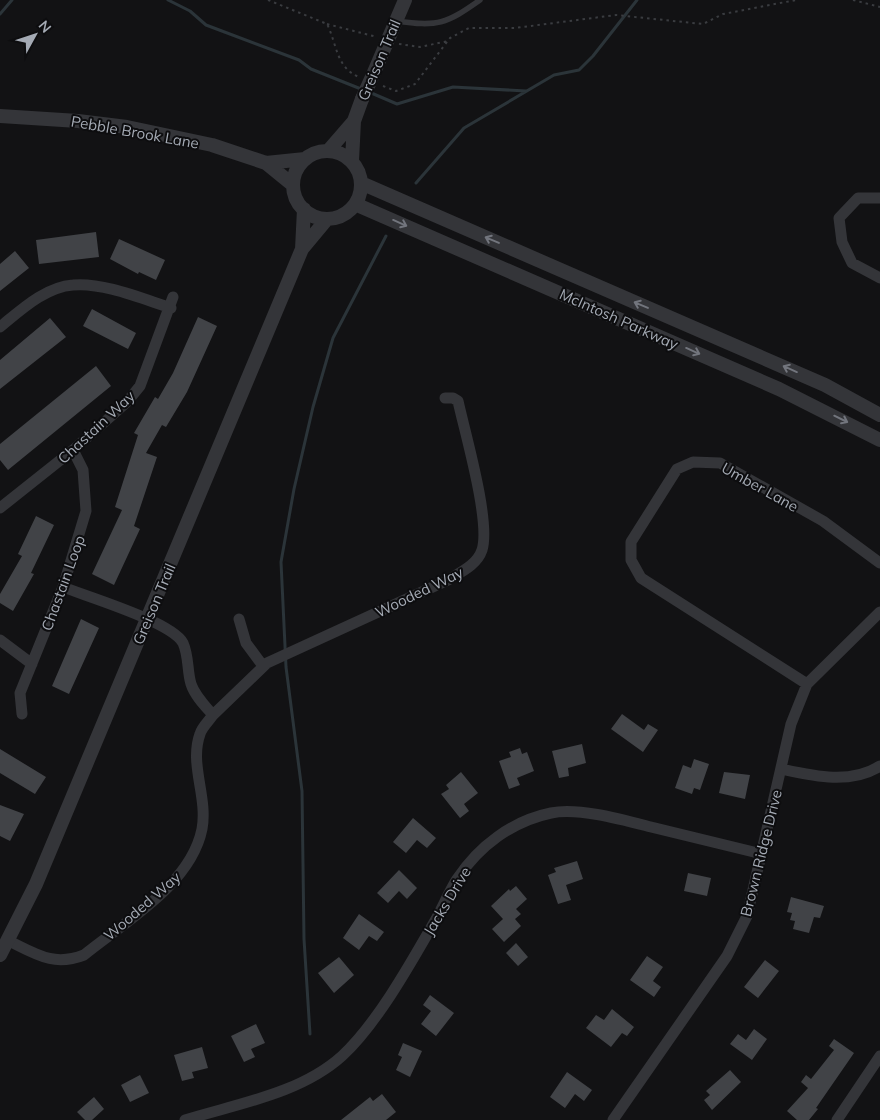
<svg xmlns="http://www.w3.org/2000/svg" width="880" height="1120" viewBox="0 0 880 1120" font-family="Mulish,sans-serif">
	<rect width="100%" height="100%" fill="#121214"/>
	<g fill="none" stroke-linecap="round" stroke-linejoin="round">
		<path stroke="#2b3439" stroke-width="3" d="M168,0L190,11L206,25L299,60L311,69L361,89
			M0,14L12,0
			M369,92L397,104L453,87L526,91
			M416,183L464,128L554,75L579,70L593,56L637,0
			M310,1034L304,939L302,791L286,667L281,562L294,489L313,407L333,338L386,236"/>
	</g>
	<path fill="#414347" d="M96,232L99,257L39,264L36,240Z
		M119,239L165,260L156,280L139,272L138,274L110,259Z
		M15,251L29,268L0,291V264Z
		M92,309L136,333L128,349L83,326Z
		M198,317L217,326L187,392L166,427L162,425L146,453L157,457L134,526L140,529L114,585L92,574L122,510L115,507L138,435L134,433L155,397L158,399L173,373Z
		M50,318L66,337L0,389V360Z
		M96,366L111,386L8,470L0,460V444Z
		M36,516L54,525L31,573L34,574L13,611L0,603V594L22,556L18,554Z
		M81,619L99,628L69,694L52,686Z
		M622,714L644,730L648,724L658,730L643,752L611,729Z
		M582,744L586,763L568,768L569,776L559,778L552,751Z
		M520,748L522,754L527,752L534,771L517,778L520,785L509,789L499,761L511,757L509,752Z
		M0,749L46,777L35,794L0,773Z
		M694,759L709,764L700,790L694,788L692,794L675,788L683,765L691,768Z
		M461,772L478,793L464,804L469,811L460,818L441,794L449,789L446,785Z
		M724,772L750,775L745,799L719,793Z
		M0,805L24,814L10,841L0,836Z
		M413,818L436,838L427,848L417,840L406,853L393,842Z
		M577,861L583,879L566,885L571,900L558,904L548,875L556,872L554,868Z
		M399,870L417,888L407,899L399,891L388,903L377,893Z
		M688,873L711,878L707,896L684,891Z
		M516,886L527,899L516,909L521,914L515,919L521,926L504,942L492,929L503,919L491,906L509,889L510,891Z
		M791,897L824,906L820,918L814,917L809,933L793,929L795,921L790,920L792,913L787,912Z
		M359,914L384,932L377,941L369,936L359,950L343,938Z
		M516,943L528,957L518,966L506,953Z
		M647,956L663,967L653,981L661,987L654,997L630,980Z
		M339,957L354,975L334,993L318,973Z
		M765,960L779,971L758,998L744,987Z
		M430,995L454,1013L436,1036L421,1024L431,1011L423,1005Z
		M612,1009L634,1027L627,1036L622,1033L611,1047L586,1028L596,1015L604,1020Z
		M256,1024L265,1043L251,1049L255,1057L244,1062L231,1036Z
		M754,1029L767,1039L752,1060L730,1044L738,1034L746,1040Z
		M834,1039L854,1053L816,1108L818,1109L809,1120H797L787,1111L808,1088L801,1082L806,1075L811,1079L834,1050L829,1046Z
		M403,1043L422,1051L410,1077L396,1070L402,1057L398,1055Z
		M202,1047L208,1068L192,1072L194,1078L182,1081L174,1055Z
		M730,1070L741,1082L712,1110L704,1100L710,1095L706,1091Z
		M567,1072L592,1090L584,1101L575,1094L565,1108L550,1097Z
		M140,1075L149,1093L130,1102L121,1085Z
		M382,1094L396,1112L386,1120H341L370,1097L373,1101Z
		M94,1097L104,1109L92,1120H85L77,1112Z"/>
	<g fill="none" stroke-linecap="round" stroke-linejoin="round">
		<path stroke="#3a3c40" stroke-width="2" stroke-dasharray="2.5 4" stroke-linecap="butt" d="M268,0L327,24C337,44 336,68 359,77
			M853,0L880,7
			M327,24L377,37
			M399,44L420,47L448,41
			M383,86L396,91L415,84L450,38L469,28H515L616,15L703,24L723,14L796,0"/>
		<path stroke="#343539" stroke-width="5.5" d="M396,21C438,27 446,24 480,0"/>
		<path stroke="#343539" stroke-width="11" d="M880,198H858L839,218L842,242L852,263L880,278
			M0,327C21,310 45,287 73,285C102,282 143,299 171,308
			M0,508L73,450L127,402L140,386L173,297
			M63,587C88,597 172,622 183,643C189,656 187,671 191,684C195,696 205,706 213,715L267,663L448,580C461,572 477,565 482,550C491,522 465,433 458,401L453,398H445
			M239,619L246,643L263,666
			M0,640L32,664
			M807,684L641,578L631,560V542L677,469L693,462L720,463L823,521L880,563
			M22,714L20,693L63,587L86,511L83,470L73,450
			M781,769C813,776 850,785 880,766
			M7,940C36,954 53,967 84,955C126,921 191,884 202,829C208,797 189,764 200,734C202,727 209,721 213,715
			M185,1120C236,1104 300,1094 342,1056C377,1024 412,961 436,919C443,906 449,892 457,879C479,846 512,821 551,813C578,807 624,820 651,827C688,836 725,845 762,854
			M613,1120L727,956L747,916L791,724L807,684L880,612
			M837,1120L880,1056"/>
		<path stroke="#343539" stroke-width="14" d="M372,77L405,0
			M0,116L78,121L127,127L212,145L266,163L293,185
			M328,151L354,121
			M293 185a34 34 0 1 1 68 0a34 34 0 1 1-68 0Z
			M352,161L354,121L362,99
			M266,163L305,159
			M361,183L825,385L880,415
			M355,204L779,389L880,440
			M302,249L304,209
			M0,955L36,884L302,249L327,219"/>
		<path stroke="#343539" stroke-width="14" d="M362,99L372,77"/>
	</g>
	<defs><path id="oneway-shaft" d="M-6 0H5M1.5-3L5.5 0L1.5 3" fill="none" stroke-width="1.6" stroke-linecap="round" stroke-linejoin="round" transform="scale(1.25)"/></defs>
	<g stroke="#72757d">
		<use href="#oneway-shaft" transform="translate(400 223) rotate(24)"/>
		<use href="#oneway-shaft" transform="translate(492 240) rotate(-157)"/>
		<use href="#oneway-shaft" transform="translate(641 305) rotate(-157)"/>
		<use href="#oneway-shaft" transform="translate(693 351) rotate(24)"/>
		<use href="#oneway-shaft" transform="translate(790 369) rotate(-156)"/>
		<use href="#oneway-shaft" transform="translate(841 419) rotate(26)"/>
	</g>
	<g text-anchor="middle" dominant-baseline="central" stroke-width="4" stroke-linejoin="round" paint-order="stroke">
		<g font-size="15" fill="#a4aab4" stroke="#0d0d0f">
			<text transform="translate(379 60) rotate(-67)">Greison Trail</text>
			<text transform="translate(135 132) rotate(10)">Pebble Brook Lane</text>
			<text transform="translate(619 319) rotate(24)">McIntosh Parkway</text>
			<text transform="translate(96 427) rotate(-43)">Chastain Way</text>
			<text transform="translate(760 487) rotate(29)">Umber Lane</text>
			<text transform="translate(63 583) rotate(-70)">Chastain Loop</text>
			<text transform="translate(419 592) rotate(-26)">Wooded Way</text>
			<text transform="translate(154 604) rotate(-67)">Greison Trail</text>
			<text transform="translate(761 853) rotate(-76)">Brown Ridge Drive</text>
			<text transform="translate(447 901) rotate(-59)">Jacks Drive</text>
			<text transform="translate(142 906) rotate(-41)">Wooded Way</text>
		</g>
	</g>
	<g transform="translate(35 35) rotate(50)" stroke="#0d0d0f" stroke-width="4" paint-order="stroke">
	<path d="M0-4L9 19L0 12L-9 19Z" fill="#a4aab4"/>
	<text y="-8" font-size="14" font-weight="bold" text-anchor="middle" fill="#a4aab4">N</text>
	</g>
</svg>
